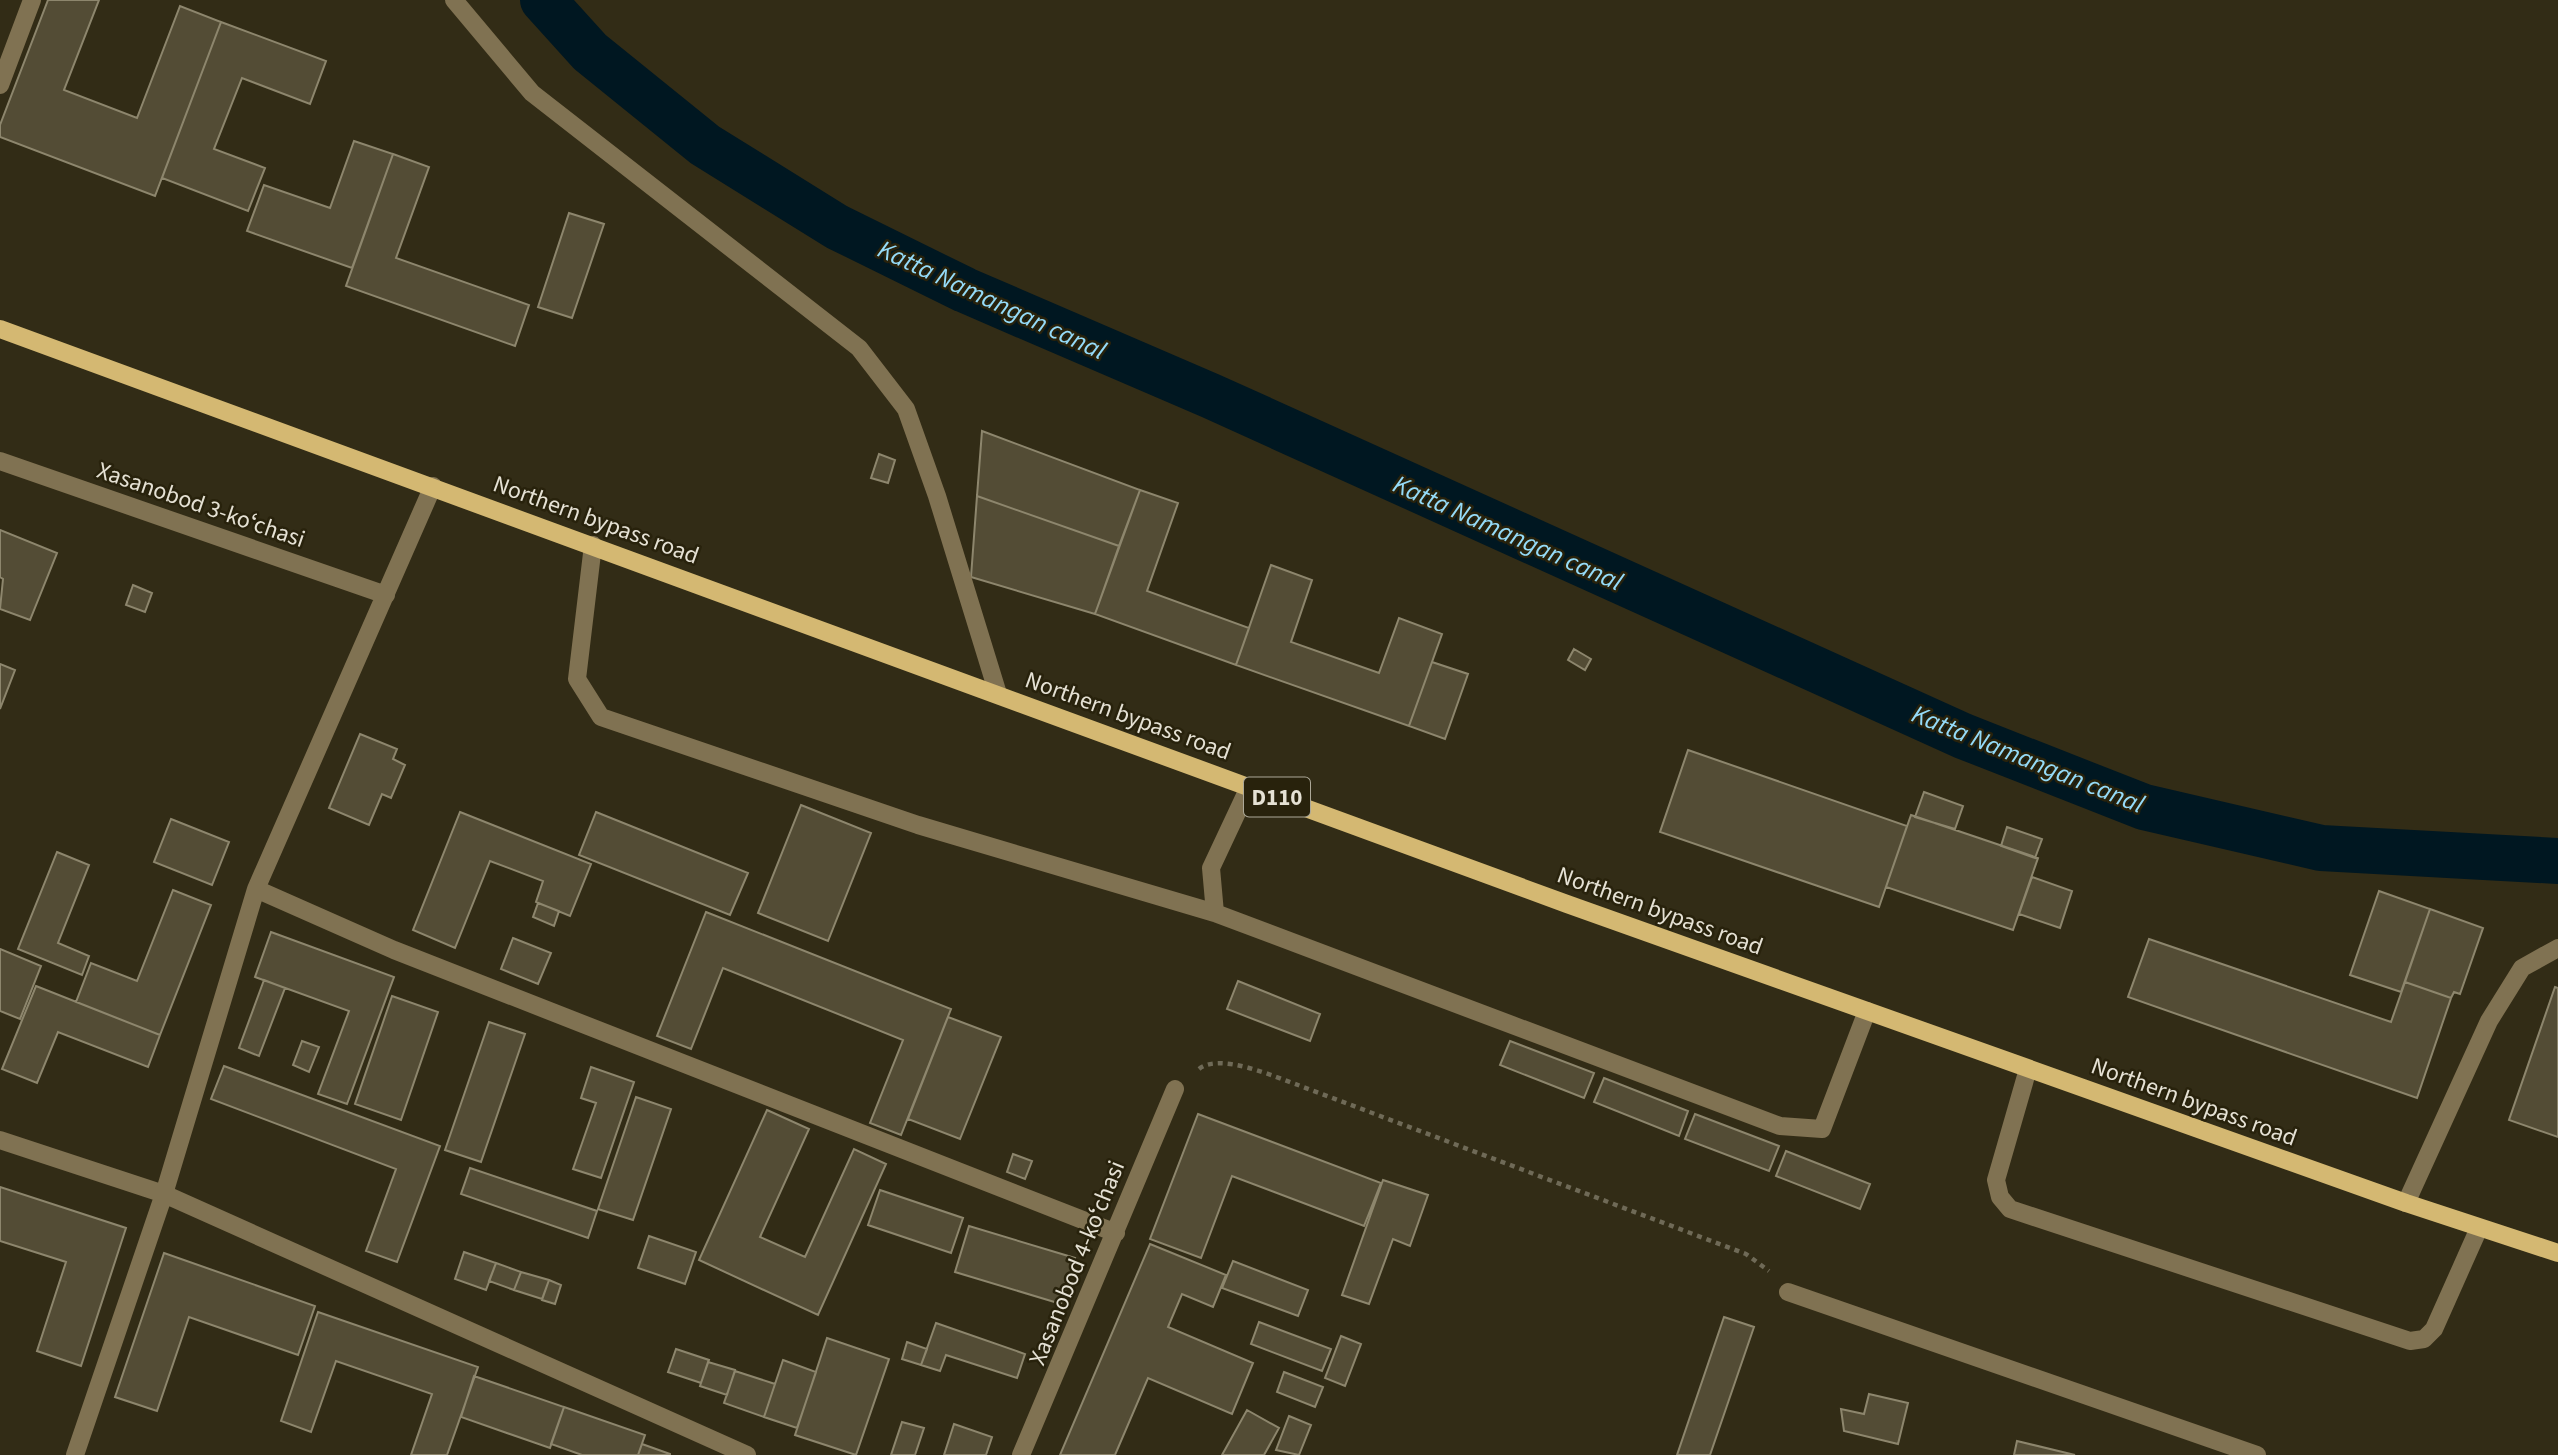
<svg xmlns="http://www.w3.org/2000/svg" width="2558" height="1455" viewBox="0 0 2558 1455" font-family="'Source Sans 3',sans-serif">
	<rect width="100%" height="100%" fill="#322c16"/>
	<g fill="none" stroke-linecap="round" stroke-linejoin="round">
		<path stroke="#001721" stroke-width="46" d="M543,0L590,52L705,145L837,227L965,290L1211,396L1963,736L2144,807L2321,848L2558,861"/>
	</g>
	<path fill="#534c35" stroke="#8d866d" stroke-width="2" d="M48,0H99L64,90L137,118L180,6L221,22L155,196L0,137V125Z
		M221,22L326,61L310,104L242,78L214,149L265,168L248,211L162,178Z
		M354,141L393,154L352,268L247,231L264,185L330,208Z
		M393,154L429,167L396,258L529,305L515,346L346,286Z
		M569,213L604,224L572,318L538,307Z
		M982,431L1140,490L1119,546L977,496Z
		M879,454L895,460L888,483L871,478Z
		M1140,490L1178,503L1147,591L1249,628L1236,665L1095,614Z
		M977,496L1119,546L1095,614L971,577Z
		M0,530L57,553L30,620L0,609L3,579L0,577Z
		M1271,565L1312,580L1291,642L1379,673L1399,618L1442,634L1409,726L1236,665Z
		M133,585L152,593L145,612L126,605Z
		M1574,649L1591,659L1585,670L1568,660Z
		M1432,662L1468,674L1445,739L1409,726Z
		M0,664L15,670L0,709Z
		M360,734L397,749L393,759L405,765L391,798L382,794L369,825L329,808Z
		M1688,750L1907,826L1879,907L1660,832Z
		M1924,792L1963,806L1955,829L1915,817Z
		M801,805L871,833L828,941L758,913Z
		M460,812L591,864L570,916L536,902L543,881L490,861L455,948L413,930Z
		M596,812L748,873L730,915L579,855Z
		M1911,815L2038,858L2013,930L1886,887Z
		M171,819L229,842L212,885L154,862Z
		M2007,827L2042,839L2035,858L2001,846Z
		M57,852L89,865L58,943L89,956L82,975L18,949Z
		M2032,877L2072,891L2060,928L2019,914Z
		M173,890L211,905L160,1035L76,1002L91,963L137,981Z
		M2379,891L2430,909L2401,992L2350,975Z
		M538,903L559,911L554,926L533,917Z
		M2430,909L2483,928L2460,994L2454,992L2451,998L2405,982Z
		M706,912L951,1009L901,1135L870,1123L903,1040L723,968L691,1049L657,1036Z
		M271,932L394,977L347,1104L318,1094L349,1011L255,977Z
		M513,938L551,953L538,984L501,969Z
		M2149,939L2391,1022L2405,982L2451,998L2417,1098L2128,997Z
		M0,949L41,966L20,1019L0,1011Z
		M264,980L285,988L259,1056L239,1048Z
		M1238,981L1320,1014L1310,1041L1227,1009Z
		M36,986L160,1035L148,1067L58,1032L37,1083L2,1069Z
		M2555,987L2558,988V1137L2509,1120Z
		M392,996L438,1012L401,1120L355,1104Z
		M948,1017L1001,1037L960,1139L908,1119Z
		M489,1022L525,1034L481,1162L445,1150Z
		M302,1041L319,1047L309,1072L293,1065Z
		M1510,1041L1594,1073L1584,1098L1500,1065Z
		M224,1066L440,1146L397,1262L366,1251L396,1169L211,1099Z
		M591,1067L634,1082L601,1178L573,1169L596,1103L581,1098Z
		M1604,1078L1688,1111L1679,1136L1594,1102Z
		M636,1097L671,1109L633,1220L598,1209Z
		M767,1110L809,1129L760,1237L805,1257L854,1149L886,1164L818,1315L699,1260Z
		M1198,1114L1381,1183L1364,1226L1232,1176L1201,1258L1150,1239Z
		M1695,1114L1779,1146L1769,1171L1685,1139Z
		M1786,1151L1870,1184L1860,1209L1776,1176Z
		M1013,1154L1032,1161L1025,1179L1007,1172Z
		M470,1168L597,1211L588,1238L461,1194Z
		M1383,1180L1428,1195L1410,1246L1393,1239L1369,1304L1342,1295Z
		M0,1187L126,1228L81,1366L37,1351L66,1262L0,1241Z
		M880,1190L963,1218L951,1253L868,1225Z
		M969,1226L1075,1258L1061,1304L955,1272Z
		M649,1236L696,1252L685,1284L638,1268Z
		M1150,1244L1226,1275L1213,1307L1182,1294L1168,1327L1253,1363L1232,1414L1148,1378L1115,1455H1060Z
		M464,1252L496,1263L486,1290L455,1279Z
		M164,1253L315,1306L298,1355L189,1317L157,1411L115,1397Z
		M1233,1261L1308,1290L1298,1316L1222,1288Z
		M496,1263L521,1272L514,1290L489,1281Z
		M521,1272L549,1280L542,1299L514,1290Z
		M549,1280L561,1285L555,1304L542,1300Z
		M318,1312L478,1367L447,1455H411L432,1394L336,1361L311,1432L281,1421Z
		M1724,1317L1754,1327L1710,1455H1677Z
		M1259,1322L1331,1349L1322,1371L1251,1344Z
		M936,1323L1025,1354L1017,1378L946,1355L940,1371L921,1365Z
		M1341,1336L1361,1344L1345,1386L1325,1378Z
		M827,1338L889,1359L856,1455L795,1435Z
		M907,1342L927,1349L921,1365L902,1359Z
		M676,1349L709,1360L701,1383L668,1372Z
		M783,1360L816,1372L797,1428L764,1417Z
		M708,1362L735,1370L727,1395L700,1386Z
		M735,1371L775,1384L764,1417L724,1403Z
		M1284,1372L1323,1387L1315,1407L1277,1392Z
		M474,1376L564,1407L550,1448L461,1417Z
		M1869,1394L1908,1403L1898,1444L1844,1431L1841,1409L1864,1414Z
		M564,1407L645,1435L638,1455H582L551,1444Z
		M1247,1410L1279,1428L1264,1455H1222Z
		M1289,1416L1311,1425L1299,1455L1276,1450Z
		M902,1422L924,1428L915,1455H891Z
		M954,1424L992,1437L986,1455H944Z
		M2017,1441L2075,1455H2014Z
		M642,1444L670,1454V1455H638Z"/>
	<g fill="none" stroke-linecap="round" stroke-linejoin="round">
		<path stroke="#6f6a57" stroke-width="4.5" stroke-dasharray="5 5" stroke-linecap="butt" d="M1199,1069C1220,1052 1275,1077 1298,1085L1746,1254L1769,1271"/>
		<path stroke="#807252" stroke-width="18" d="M454,0L532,93L859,348L906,409L937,496L998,694
			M0,85L32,0
			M0,461L386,595
			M433,486L256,889L394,950L1116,1233
			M593,545L577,679L601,717L918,825L1215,913
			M1249,787L1211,868L1215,913L1780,1126L1822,1129L1867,1011
			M2028,1069L1996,1180L2000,1197L2010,1209L2410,1341L2424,1339L2434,1329L2479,1228
			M0,1140L164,1194L747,1455
			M2406,1203L2489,1021L2522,968L2558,948
			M1788,1292L2257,1455
			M75,1455L164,1194L256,889
			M1021,1455L1175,1089"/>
		<path stroke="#d4b872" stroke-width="18" d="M0,329L1567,904L2406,1203L2558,1253"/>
	</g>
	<g text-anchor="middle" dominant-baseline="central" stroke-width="5" stroke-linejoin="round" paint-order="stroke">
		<rect fill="#28220c" stroke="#aca898" stroke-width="2" x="1244" y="777.5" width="66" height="39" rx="5"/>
		<g font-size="23" font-weight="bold" fill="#e5e1d4">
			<text x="1277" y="797">D110</text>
		</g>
		<g font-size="24" fill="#e5e1d4" stroke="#28220c">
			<text transform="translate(201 505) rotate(19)">Xasanobod 3-koʻchasi</text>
			<text transform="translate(596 520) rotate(20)">Northern bypass road</text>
			<text transform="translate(1128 716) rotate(20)">Northern bypass road</text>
			<text transform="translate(1660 911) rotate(20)">Northern bypass road</text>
			<text transform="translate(2194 1102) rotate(20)">Northern bypass road</text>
			<text transform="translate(1077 1263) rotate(-68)">Xasanobod 4-koʻchasi</text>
		</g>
		<g font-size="26" font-style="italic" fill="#95dbf8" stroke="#28220c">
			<text transform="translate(992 300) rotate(25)">Katta Namangan canal</text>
			<text transform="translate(1508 533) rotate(24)">Katta Namangan canal</text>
			<text transform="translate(2028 759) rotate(22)">Katta Namangan canal</text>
		</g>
	</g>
</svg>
